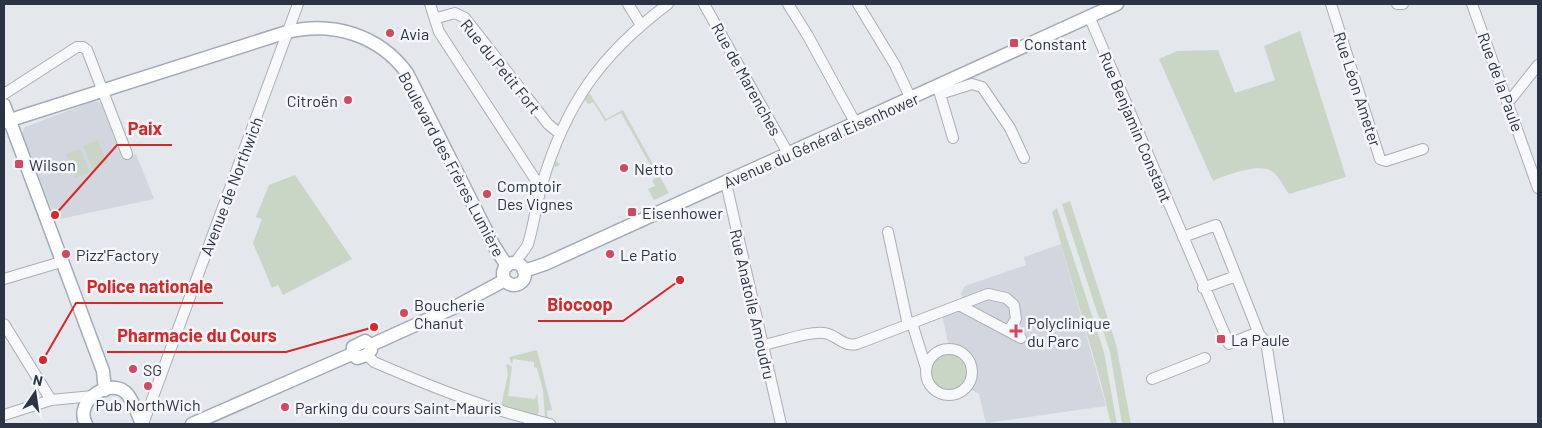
<svg xmlns="http://www.w3.org/2000/svg" width="1542" height="428" viewBox="0 0 1542 428" font-family="Barlow,sans-serif">
	<rect width="100%" height="100%" fill="#e4e7ec"/>
	<path fill="#d2d6de" d="M94,101L101,103L122,159L136,154L154,199L55,220L54,217L58,216L56,212L53,213L22,133L25,127Z
		M1061,244L1106,406L986,423L979,394L969,388L974,368L970,359L961,351L949,347L942,315L965,305L961,293L965,286L1026,265L1024,257Z"/>
	<path fill="#c9d6c5" d="M1300,31L1346,177L1289,194C1284,187 1279,177 1273,172C1261,162 1226,175 1213,181L1159,59L1177,51L1218,50L1235,93L1275,80L1264,46Z
		M585,93L587,95L590,94L606,119L623,110L669,193L654,200L648,189L655,186L652,180L657,177L621,113L605,121L593,102L588,104L585,100L579,104L581,108L576,107L555,161L560,164L557,167L553,165L554,157L573,110Z
		M98,140L107,163L93,169L83,146Z
		M80,149L90,172L75,178L66,154Z
		M295,175L352,259L283,295L278,285L272,288L253,243L262,219L256,217L269,185Z
		M1070,201L1116,344L1131,424H1122L1110,352L1062,204Z
		M1057,208L1104,352L1117,424H1111L1101,383L1052,212Z
		M926 372a23 23 0 1 1 46 0a23 23 0 1 1-46 0Z
		M537,350L552,410L547,411L548,419L545,418L543,390L537,368L534,367V362L513,359L512,365L509,357Z
		M508,364L512,367L508,396L535,399L537,394L539,412L537,416L501,406L508,374L506,365Z
		M294,386L295,387L212,424H204Z"/>
	<g fill="none" stroke-linecap="round" stroke-linejoin="round">
		<defs>
			<path id="minor" d="M430,4L439,32L537,182L541,185
				M628,4L641,25
				M704,4L789,155
				M788,4L808,36L856,124
				M858,4L895,65L911,99
				M1331,4L1380,159L1386,161L1423,149
				M1397,4H1403
				M1472,4L1538,188
				M1089,16L1229,344L1253,334H1259
				M437,18L455,13L465,18L548,124L559,133
				M937,87L940,94L972,84L982,87L1010,128L1024,158
				M4,94L77,47H83L87,50L127,154
				M940,94L953,138
				M1508,100L1511,99L1538,65
				M726,183L781,424
				M888,232L908,325
				M1183,237L1216,225L1259,334L1264,340L1267,348L1279,424
				M516,263C518,256 525,251 528,244C534,225 536,204 542,184C566,104 600,55 668,4
				M4,279L61,262
				M1203,288L1236,276
				M959,305L1021,338
				M912,323L926,368
				M4,324L51,400
				M763,345C780,342 808,331 824,333C838,335 842,347 857,344L988,294L1006,298L1014,305L1016,319L1009,330
				M926 372a23 23 0 1 1 46 0a23 23 0 1 1-46 0Z
				M367,355L374,362C432,387 489,410 550,424
				M1152,379L1205,358
				M4,415L51,400L93,396
				M143,424L298,4"/>
			<path id="major" d="M4,105L103,371L105,390
				M4,122L287,32C333,21 379,35 407,73L494,246L507,266
				M503 274a11 11 0 1 1 22 0a11 11 0 1 1-22 0Z
				M524,271L545,264L1117,4
				M371,345L453,308L505,280
				M352,354L357,358L367,355L371,350V345
				M352,354L353,347L365,341L371,345
				M86,424C73,401 112,375 128,395C134,403 138,415 142,424
				M192,424L352,354"/>
		</defs>
		<use href="#minor" stroke="#a9aeb7" stroke-width="12"/>
		<use href="#major" stroke="#a3abb8" stroke-width="15"/>
		<use href="#minor" stroke="#f7f8fa" stroke-width="10"/>
		<use href="#major" stroke="#fff" stroke-width="12"/>
	</g>
	<g fill="#d1495b" stroke="#f4f6f9" stroke-width="2">
		<circle cx="390" cy="33" r="5"/>
		<rect x="1009" y="38" width="10" height="10" rx="2.5"/>
		<circle cx="348" cy="100" r="5"/>
		<rect x="14" y="159" width="10" height="10" rx="2.5"/>
		<circle cx="624" cy="168" r="5"/>
		<circle cx="487" cy="194" r="5"/>
		<rect x="627" y="207" width="10" height="10" rx="2.5"/>
		<circle cx="66" cy="254" r="5"/>
		<circle cx="610" cy="254" r="5"/>
		<circle cx="404" cy="313" r="5"/>
		<path d="M1013.5 323.5h5v5h5v5h-5v5h-5v-5h-5v-5h5z"/>
		<rect x="1216" y="334" width="10" height="10" rx="2.5"/>
		<circle cx="133" cy="369" r="5"/>
		<circle cx="148" cy="386" r="5"/>
		<circle cx="285" cy="407" r="5"/>
	</g>
	<g text-anchor="middle" dominant-baseline="central" stroke-width="5" stroke-linejoin="round" paint-order="stroke">
		<g font-size="16" fill="#2b3445" stroke="#f4f6f9" text-anchor="start">
			<text x="400" y="33">Avia</text>
			<text x="1024" y="43">Constant</text>
			<text x="338" y="100" text-anchor="end">Citroën</text>
			<text x="29" y="164">Wilson</text>
			<text x="634" y="168">Netto</text>
			<text x="497" y="185">Comptoir<tspan x="497" dy="18">Des Vignes</tspan></text>
			<text x="642" y="212">Eisenhower</text>
			<text x="76" y="254">Pizz'Factory</text>
			<text x="620" y="254">Le Patio</text>
			<text x="414" y="304">Boucherie<tspan x="414" dy="18">Chanut</tspan></text>
			<text x="1027" y="322">Polyclinique<tspan x="1027" dy="18">du Parc</tspan></text>
			<text x="1231" y="339">La Paule</text>
			<text x="143" y="369">SG</text>
			<text x="148" y="404" text-anchor="middle">Pub NorthWich</text>
			<text x="295" y="407">Parking du cours Saint-Mauris</text>
		</g>
		<g font-size="16" fill="#2b3445" stroke="#f4f6f9">
			<text transform="translate(501 66) rotate(51)">Rue du Petit Fort</text>
			<text transform="translate(747 79) rotate(61)">Rue de Marenches</text>
			<text transform="translate(1501 82) rotate(70)">Rue de la Paule</text>
			<text transform="translate(1358 89) rotate(72)">Rue Léon Ameter</text>
			<text transform="translate(1136 127) rotate(67)">Rue Benjamin Constant</text>
			<text transform="translate(821 140) rotate(-24)">Avenue du Général Eisenhower</text>
			<text transform="translate(452 164) rotate(62)">Boulevard des Frères Lumière</text>
			<text transform="translate(231 186) rotate(-69)">Avenue de Northwich</text>
			<text transform="translate(753 304) rotate(77)">Rue Anatoile Amoudru</text>
		</g>
	</g>
	<path fill="none" stroke="#d62828" stroke-width="2" d="M55 215L117 145H172M43 360L76 303H223M680 280L623 321H538M374 327L286 352H107"/>
	<g fill="#d62828" stroke="#f4f6f9" stroke-width="2">
		<circle cx="55" cy="215" r="5"/>
		<circle cx="43" cy="360" r="5"/>
		<circle cx="680" cy="280" r="5"/>
		<circle cx="374" cy="327" r="5"/>
	</g>
	<g font-size="18" text-anchor="middle" font-weight="bold" fill="#d62828" stroke="#f4f6f9" stroke-width="5" stroke-linejoin="round" paint-order="stroke">
		<text x="145" y="135">Paix</text>
		<text x="150" y="293">Police nationale</text>
		<text x="580" y="311">Biocoop</text>
		<text x="197" y="342">Pharmacie du Cours</text>
	</g>
	<rect width="1542" height="428" fill="none" stroke="#2b3445" stroke-width="10"/>
	<g transform="translate(35 393) rotate(13)" stroke="#f4f6f9" stroke-width="4" paint-order="stroke">
	<path d="M0-4L9 19L0 12L-9 19Z" fill="#2b3445"/>
	<text y="-8" font-size="14" font-weight="bold" text-anchor="middle" fill="#2b3445">N</text>
	</g>
</svg>
